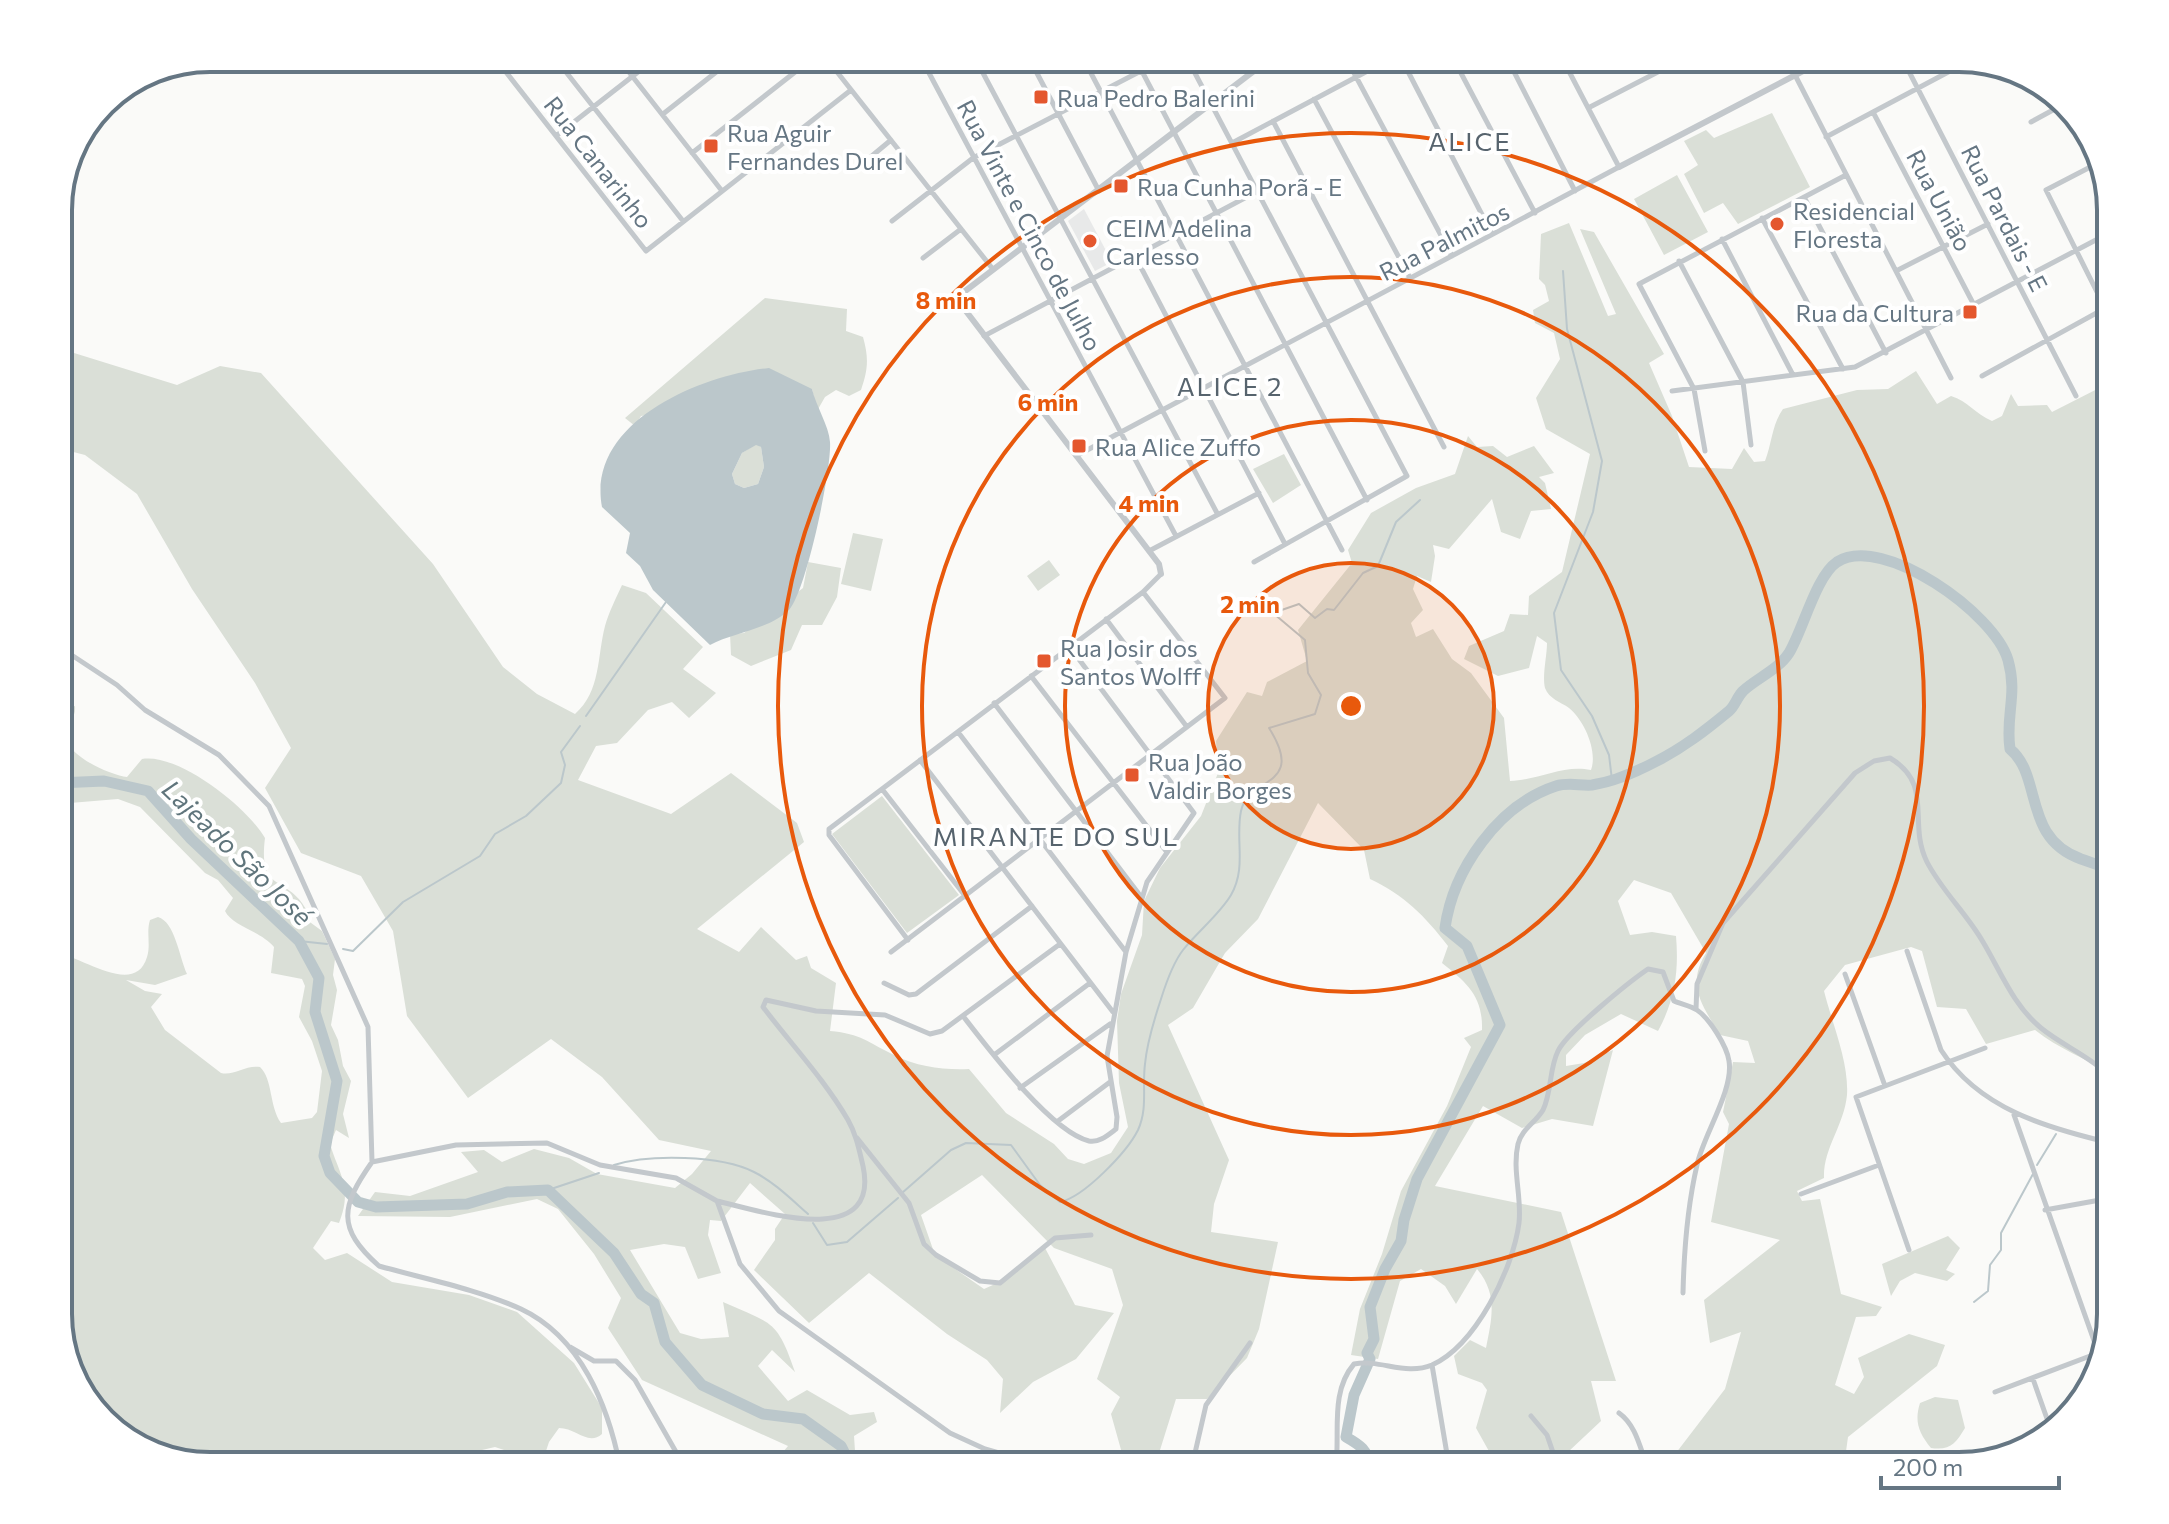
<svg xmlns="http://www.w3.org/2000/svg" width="2169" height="1524" viewBox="0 0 2169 1524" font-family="Commissioner,sans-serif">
	<rect width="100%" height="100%" fill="#fafaf8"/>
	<path fill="#e8e9e9" d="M1084,209L1112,262L1095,271L1068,221Z"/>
	<path fill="#dadfd7" d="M1772,113L1810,187L1738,224L1723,203L1704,213L1684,174L1698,165L1684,141L1706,130L1714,138Z
		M1677,175L1708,232L1664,255L1634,199Z
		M1569,223L1608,316L1616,314L1580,229L1594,232L1664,354L1649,363L1672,416L1689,467L1732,469L1744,448L1754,462L1765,461C1772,443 1772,424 1783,409L1857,390L1888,389L1916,371L1937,404L1951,396C1968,401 1975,414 1992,421L2002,416L2011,394L2018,406L2047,405L2052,412L2111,382V1074C2085,1058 2059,1049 2035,1030L1986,1044L1966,1009L1937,1007L1922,951L1911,947L1845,965L1824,991C1832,1023 1849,1062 1847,1095C1844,1126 1823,1148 1824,1178L1797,1191L1802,1201L1820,1199L1841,1294L1882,1307L1876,1316L1856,1317L1835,1385L1854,1394L1864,1377L1858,1358L1909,1334L1945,1345L1937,1366L1848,1437L1844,1466H1666L1725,1389L1741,1332L1710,1343L1704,1300L1780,1240L1711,1222L1729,1124L1723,1112L1733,1062L1755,1063L1748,1041L1720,1035C1702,1005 1686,985 1706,953L1671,893L1634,880L1618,901L1630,935L1652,932L1676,936C1679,971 1675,1000 1658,1031L1621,1014L1585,1035L1566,1055V1066L1584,1063L1613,1050L1593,1126L1552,1119L1522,1128L1483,1106L1435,1186L1561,1212L1616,1381H1591L1601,1421L1568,1452L1578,1466H1493L1495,1462L1476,1428L1487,1390L1482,1383L1458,1374L1454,1356L1470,1340L1486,1348C1492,1318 1498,1294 1477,1269L1456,1304L1445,1286L1421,1269L1400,1281L1378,1359L1351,1355L1360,1309L1382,1254L1401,1191L1447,1106L1471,1047L1464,1038L1482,1030C1483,996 1467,983 1442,963L1448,946C1425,916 1404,895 1370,879L1364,850L1318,803L1258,919L1225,953L1193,1008L1168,1025L1229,1160L1214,1204L1211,1232L1278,1242L1259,1329L1247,1358L1207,1399H1176L1155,1466L1125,1464L1111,1414L1120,1397L1097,1379L1123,1305L1112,1269L1054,1248L982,1175L921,1215L935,1255L984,1289L1004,1280L1044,1246L1075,1305L1114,1313L1076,1359L1033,1382L1000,1413L1003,1379L987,1360L947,1334L869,1273L809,1323L754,1270L775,1240V1229L785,1214L750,1183L721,1221L710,1220L708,1235L721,1273L698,1279L685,1247L664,1244L630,1250L680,1333L701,1339L729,1337L723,1302C772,1324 777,1319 795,1372L772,1350L758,1366L788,1401L807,1390L850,1415L874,1412L877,1422L854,1436L855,1451L866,1466H777L773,1464L788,1446L642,1380L608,1328L621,1298L594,1254L558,1209L537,1199L450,1217L358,1216L375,1192L410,1196L478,1172L461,1152L484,1150L502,1162L534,1149L569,1158L597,1174L675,1188L692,1174L711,1151L659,1140L602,1077L551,1039L468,1098L407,1016L393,931L361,876L301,853L265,788L291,748L255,683L192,589L137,494L85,455L58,448V348L177,385L220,366L261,373L433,564L503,667L537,694L575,714C601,691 597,657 605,626C609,612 616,598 622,585L646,593L703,647L683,669L716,693L689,718L672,702L648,710L617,743L596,746L578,780L671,814L731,773L797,823L804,842L697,929L739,952L761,927L796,960L807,956L811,968L836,983L830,1031C862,1034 867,1042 894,1055C918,1067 943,1070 969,1069L1006,1113L1054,1144L1068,1159L1084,1164L1111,1153L1128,1127L1119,1083L1117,1021L1121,994L1142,935L1144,901L1160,868L1201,816L1218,773L1216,741L1247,692L1262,696L1267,682L1307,661L1298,630L1352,563L1348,550L1371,513L1416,488L1455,474L1468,436L1477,447L1493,446L1507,457L1534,446L1554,473L1539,477L1545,483L1551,509L1531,511L1520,539L1501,532L1492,499L1449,549L1433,545L1435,556L1431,582L1417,576L1413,589L1423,610L1411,623L1416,637L1433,629L1452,659L1471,673L1504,718L1510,781C1539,780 1563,764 1591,770C1598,751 1584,720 1569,708C1561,702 1549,699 1545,688C1542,676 1547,656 1547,643L1537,636L1529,668L1498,676L1464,659L1469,646L1504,631L1510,614L1528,615L1529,596L1562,572L1590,454L1546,429L1536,398L1560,359L1554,333L1535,323L1533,310L1549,301L1545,285L1539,279L1541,234Z
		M765,298L847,309L846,331L863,337C869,358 868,370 861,390L849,396L836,390L825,397L817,411L812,389L641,416L635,426L625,418Z
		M756,444L761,447L764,467L758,484L744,488L735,484L732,474L742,453Z
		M1284,454L1301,485L1273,503L1253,469Z
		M853,533L883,539L871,591L841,584Z
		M1049,560L1060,575L1038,591L1027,576Z
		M808,562L841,568L837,597L822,625H802L791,650L751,666L731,655L730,634L744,633L803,588Z
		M75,706C76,718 69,720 66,729C58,753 110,775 127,777L142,759C179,753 247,807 265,838C258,894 286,874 306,909L303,917L322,931L335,959L333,975L337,990L331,1025L338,1040L343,1066L351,1081L343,1114L349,1138L336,1130L330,1144C339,1174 353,1188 339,1223L331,1221L313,1248L325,1260L347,1253L392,1282L469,1295L517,1312L574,1363L602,1408V1434C588,1446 576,1428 559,1428L549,1442L541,1466H533L519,1455L495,1447L482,1450L461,1466H321L300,1450L293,1453L287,1466H210L118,1435L78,1390L58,1323V954C80,955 135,998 147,957C151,945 146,932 150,920L158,917C175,922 179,956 187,974L155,985L126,980L145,991L162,994L151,1007L165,1030L221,1073C234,1076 245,1065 260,1067C273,1079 269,1106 281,1123L312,1118L317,1112L322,1071L312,1041L299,1017L305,986L302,979L271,973L274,947C261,931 232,926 225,911L233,898L218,880L205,873L140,807L118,799L58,804V718L67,708Z
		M882,796L959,895L907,933L832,834Z
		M1948,1236L1960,1248L1946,1270L1955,1274L1947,1281L1915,1273L1900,1281L1891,1296L1882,1264Z
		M1935,1397L1958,1400L1965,1428C1956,1443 1950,1451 1931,1448C1919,1433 1914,1422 1920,1403Z"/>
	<path fill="#bbc7cb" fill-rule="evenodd" d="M769,368L812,389C816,406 829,426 830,442C832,469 806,592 789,610C768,630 734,632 710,645L653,590L640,566L626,553L630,533L602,507C586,422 701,375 769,368ZM756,445L761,447L764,467L758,484L744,488L735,484L732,474L742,453Z"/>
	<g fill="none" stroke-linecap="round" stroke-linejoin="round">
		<path stroke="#bbc7cb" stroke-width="2" d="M1563,271L1567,329L1602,461L1593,512L1554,613L1561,670L1592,716L1609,755L1612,780
			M586,716L666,602
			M299,941L327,944
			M343,949L353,951L403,902L480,856L495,834L526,816L561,783L565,765L561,752L580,726
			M614,1165C649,1154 721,1155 754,1172C774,1182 791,1199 808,1214
			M2037,1165L2056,1134
			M548,1190L599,1173
			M902,1193L951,1150L966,1143L1011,1145L1040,1185L1060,1202C1084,1197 1127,1152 1138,1130C1148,1108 1142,1087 1145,1064C1147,1042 1154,1020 1161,999C1166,983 1173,963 1183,950C1198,931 1219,915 1231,895C1247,867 1235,840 1241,811C1248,776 1307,788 1269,728L1315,714L1321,695L1308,673L1305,640L1273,613L1299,604L1315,618L1327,609L1334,610L1363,573L1378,566L1396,522L1420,500
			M813,1223L827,1245L847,1242L898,1198
			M1974,1302L1988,1291L1990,1265L2001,1250V1233L2033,1174"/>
		<path stroke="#bbc7cb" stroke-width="11" d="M58,783L104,781L148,791L191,839L299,941L319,978L315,1012L337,1081L324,1156L330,1173L358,1202L376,1207L467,1204L507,1192L548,1190L614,1253L641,1294L654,1303L665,1342L702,1385L763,1414L803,1419L841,1446L851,1466
			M1369,1466C1368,1450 1360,1445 1346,1437L1354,1395L1370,1359L1367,1353L1374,1339L1370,1307L1385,1269L1401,1241L1404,1220L1417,1179L1500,1025L1467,946L1445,928C1453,870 1498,805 1556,786C1569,782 1580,786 1592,785C1613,782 1636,772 1655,762C1683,748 1706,730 1729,711C1735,706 1737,697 1743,691C1757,678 1778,670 1789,653C1803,630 1816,576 1837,562C1883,533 1995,614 2008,660C2018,695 2005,716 2010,749C2043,776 2022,838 2081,859C2091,862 2101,868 2111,867"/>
		<path stroke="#c3c8cc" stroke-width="5" d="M495,58L646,251L851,90
			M555,58L683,221
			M618,58L722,191
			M826,58L992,268
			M921,58L1176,536
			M975,58L1217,513
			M1029,58L1099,191
			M1083,58L1342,550
			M1135,58L1367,500
			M1187,58L1407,476L1254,562
			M1346,58L1452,256
			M1401,58L1492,234
			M1453,58L1535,213
			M1507,58L1575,191
			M1902,58L2076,396
			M831,65L844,58
			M1795,75L1951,378
			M1314,99L1410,278
			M1590,107L1685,58
			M1873,112L1974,305
			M663,114L734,58
			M1273,121L1444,447
			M2031,122L2064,104
			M556,136L656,58
			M1826,137L1969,61
			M2094,141L2095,144
			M1232,143L1392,58
			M692,153L813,58
			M2100,162L2046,190L2111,320
			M855,170L891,140
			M1804,197L1886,353
			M1762,218L1843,369
			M892,221L973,158L1166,58
			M1722,239L1793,375
			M1135,256L1285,544
			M923,258L961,229
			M1679,261L1743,382L1751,445
			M1896,271L1988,224
			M984,336L1258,191
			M1982,376L2111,305
			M1672,391L1855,367L2111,232
			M1705,451L1694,389L1639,284L1846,175
			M1076,456L1619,167L1562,58
			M1149,551L1259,493
			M1106,619L1187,727
			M58,650L67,652L117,685L145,710L219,755L269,806L368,1027L372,1162
			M1031,676L1166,851
			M994,703L1142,898
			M958,732L1126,952
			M920,760L1113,1012
			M882,789L966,897
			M908,940L829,835V829L1143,592L1161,574
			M1907,951L1941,1050C1979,1109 2047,1128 2111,1143
			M891,952L1225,698L1143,592
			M1845,974L1885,1086
			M884,983L909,995L916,994L1032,906
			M1696,1009L1697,984L1723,923L1855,773L1874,761L1890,758C1935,785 1907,822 1927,862C1942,891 1967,914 1983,942C2001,972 2013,1005 2041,1028C2063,1046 2090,1056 2111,1077
			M963,1016C987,1047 1051,1132 1089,1141C1099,1143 1108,1135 1116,1129L1117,1117L1107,1056L1126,952L1147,882L1194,813L1069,646
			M994,1055L1090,983
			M1020,1088L1110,1024
			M2014,1115L2098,1352
			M1058,1121L1110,1082
			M857,1138L909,1203L924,1244L936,1255L980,1281L1000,1283L1055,1238L1091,1235
			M1801,1194L1879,1165
			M2107,1199L2111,1208
			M717,1201C760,1211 881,1251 863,1166C859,1149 856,1134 848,1120C824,1079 791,1044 763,1007L766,1000L816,1011L885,1015L930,1034L942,1031L1060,944
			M2045,1210L2111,1198
			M1909,1250L1856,1097L1985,1048
			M570,1347L594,1361H616L635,1380L684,1466
			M1432,1365L1449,1466
			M2033,1379L2051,1430
			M1995,1392L2098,1353
			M1619,1413C1636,1425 1640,1448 1647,1466
			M1531,1416L1547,1435L1557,1464L1567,1466
			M620,1466C608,1406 581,1337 521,1309C477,1289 425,1279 379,1266C336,1228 341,1206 372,1162L456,1145L547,1143L600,1165L676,1178L717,1201L740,1264L779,1311L950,1433L985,1449L1045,1466
			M1192,1466L1206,1405L1250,1343
			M1336,1466C1340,1432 1330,1392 1354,1364C1381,1359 1405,1376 1432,1365C1476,1345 1513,1269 1519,1223C1522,1197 1512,1170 1518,1144C1521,1130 1536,1122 1543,1110C1552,1091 1549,1069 1558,1051C1567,1032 1629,982 1648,969L1663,972L1674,1001C1681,1004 1691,1006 1697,1010C1709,1018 1727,1046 1729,1061C1734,1090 1703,1136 1697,1165C1687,1208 1684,1250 1683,1293"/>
		<path stroke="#c3c8cc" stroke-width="6" d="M1786,58L1795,75
			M1619,167L1828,58
			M1161,574L1159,564L956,298L1271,58"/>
	</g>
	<circle cx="1351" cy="706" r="143" fill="#e8590c" fill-opacity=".12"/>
	<g fill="none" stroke="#e8590c" stroke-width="4">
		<circle cx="1351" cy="706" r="143"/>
		<circle cx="1351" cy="706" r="286"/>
		<circle cx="1351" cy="706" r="429"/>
		<circle cx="1351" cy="706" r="573"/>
	</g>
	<g fill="#e4572e" stroke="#fff" stroke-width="3">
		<rect x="1033" y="89" width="16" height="16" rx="4"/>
		<rect x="703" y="138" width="16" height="16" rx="4"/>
		<rect x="1113" y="178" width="16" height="16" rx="4"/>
		<circle cx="1777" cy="224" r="8"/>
		<circle cx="1090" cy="241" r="8"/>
		<rect x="1962" y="304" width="16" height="16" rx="4"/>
		<rect x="1071" y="438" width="16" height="16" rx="4"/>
		<rect x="1036" y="653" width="16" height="16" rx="4"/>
		<rect x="1124" y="767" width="16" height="16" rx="4"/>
	</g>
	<g text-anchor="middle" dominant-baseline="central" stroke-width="8" stroke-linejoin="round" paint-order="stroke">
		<g font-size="24" fill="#657683" stroke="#fff" text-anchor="start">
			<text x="1057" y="97">Rua Pedro Balerini</text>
			<text x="727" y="132">Rua Aguir<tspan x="727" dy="28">Fernandes Durel</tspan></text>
			<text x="1137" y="186">Rua Cunha Porã - E</text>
			<text x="1793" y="210">Residencial<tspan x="1793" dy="28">Floresta</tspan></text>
			<text x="1106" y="227">CEIM Adelina<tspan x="1106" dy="28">Carlesso</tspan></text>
			<text x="1954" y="312" text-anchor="end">Rua da Cultura</text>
			<text x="1095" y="446">Rua Alice Zuffo</text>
			<text x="1060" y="647">Rua Josir dos<tspan x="1060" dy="28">Santos Wolff</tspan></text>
			<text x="1148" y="761">Rua João<tspan x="1148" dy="28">Valdir Borges</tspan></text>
		</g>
		<g font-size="24" fill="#657683" stroke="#fff">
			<text transform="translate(599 162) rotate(52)">Rua Canarinho</text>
			<text transform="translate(1940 200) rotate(62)">Rua União</text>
			<text transform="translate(2005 218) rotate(63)">Rua Pardais - E</text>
			<text transform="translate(1030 225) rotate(62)">Rua Vinte e Cinco de Julho</text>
			<text transform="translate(1444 241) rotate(-27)">Rua Palmitos</text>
		</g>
		<g font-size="26" letter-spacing="2" fill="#57646e" stroke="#fff">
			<text x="1470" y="140">ALICE</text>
			<text x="1230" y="385">ALICE 2</text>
			<text x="1056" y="835">MIRANTE DO SUL</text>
		</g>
		<g font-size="26" font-style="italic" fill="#60757c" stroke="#fff">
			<text transform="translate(238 852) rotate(44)">Lajeado São José</text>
		</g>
	</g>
	<path d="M0 0H2169V1524H0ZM210 72H1959A138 138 0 0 1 2097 210V1314A138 138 0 0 1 1959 1452H210A138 138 0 0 1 72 1314V210A138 138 0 0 1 210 72Z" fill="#fff" fill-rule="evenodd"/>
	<path fill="none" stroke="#657683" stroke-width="4" d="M210 72H1959A138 138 0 0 1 2097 210V1314A138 138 0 0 1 1959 1452H210A138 138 0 0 1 72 1314V210A138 138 0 0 1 210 72Z"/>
	<circle cx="1351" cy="706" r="12" fill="#e8590c" stroke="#fff" stroke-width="4"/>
	<g font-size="24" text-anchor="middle" font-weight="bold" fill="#e8590c" stroke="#fff" stroke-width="8" stroke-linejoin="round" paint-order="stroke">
		<text x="946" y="309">8 min</text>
		<text x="1048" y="411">6 min</text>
		<text x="1149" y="512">4 min</text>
		<text x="1250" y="613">2 min</text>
	</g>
	<path d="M1881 1476v12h178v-12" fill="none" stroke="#657683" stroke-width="4"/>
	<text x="1893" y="1476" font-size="24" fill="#657683" stroke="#ffffff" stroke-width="6" paint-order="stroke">200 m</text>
</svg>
